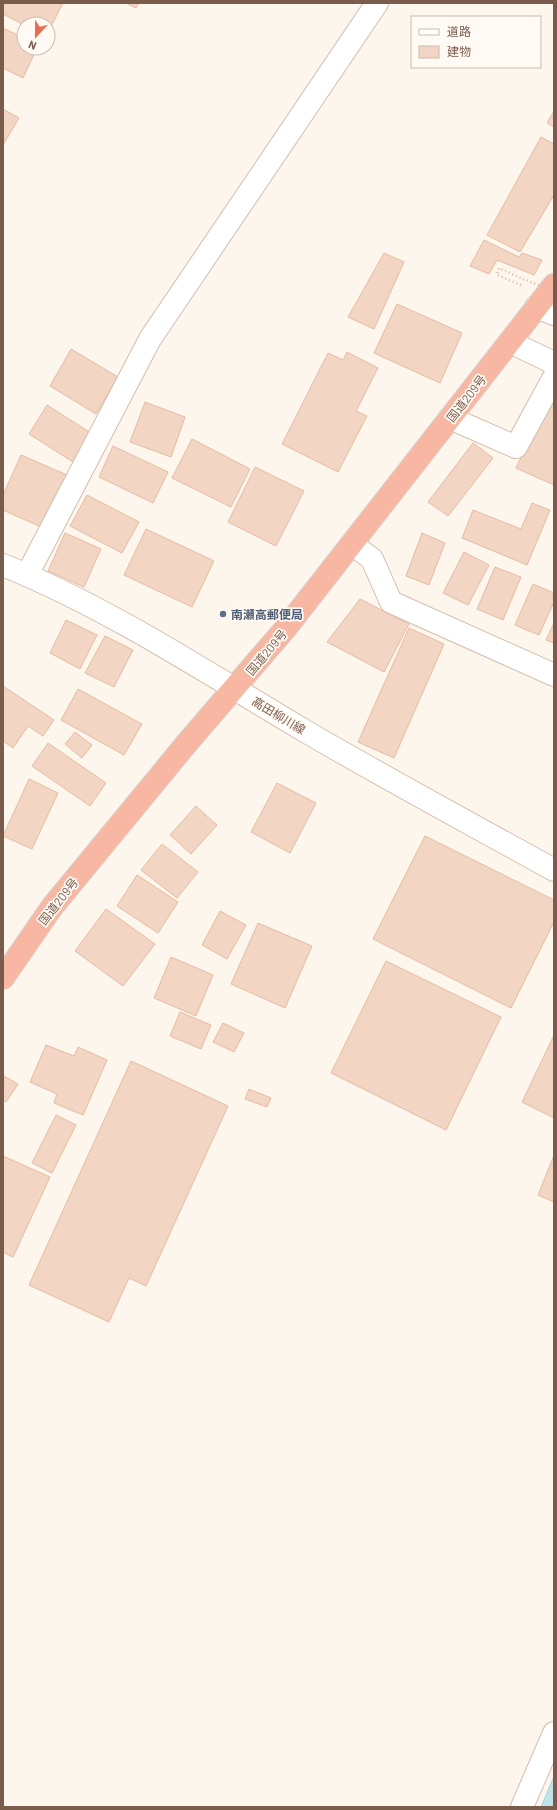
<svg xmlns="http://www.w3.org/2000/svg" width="557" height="1810" viewBox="0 0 557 1810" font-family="Barlow,'Noto Sans JP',sans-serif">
	<rect width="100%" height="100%" fill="#fdf6ec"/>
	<path fill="#bfe3e8" stroke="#a5d3da" d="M554,1776V1807H541Z"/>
	<path fill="#f3d5c3" stroke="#e6bba3" d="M3,3H63L48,32V24L24,25L3,14Z
		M126,3H139L136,8Z
		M3,28L24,38V48H37L23,78L3,68Z
		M3,109L19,118L3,145Z
		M554,111V127L547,123Z
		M541,137L554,144V195L520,252L487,235Z
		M484,240L519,257L522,253L542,260L534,275L497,260L489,274L470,266Z
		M384,253L404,262L374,329L348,317Z
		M397,304L462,333L440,383L374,353Z
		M71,349L118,377L96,414L50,386Z
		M347,352L378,368L356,411L367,416L338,472L282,444L328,353L343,360Z
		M550,395L554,397V485L516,468Z
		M145,402L185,417L171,457L130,442Z
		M47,405L102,440L84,469L29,434Z
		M192,439L250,469L231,507L172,478Z
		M473,443L493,458L448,516L428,502Z
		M113,446L168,472L153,503L99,477Z
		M21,455L74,478L50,531L3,510V495Z
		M255,467L304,491L276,546L228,522Z
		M87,495L139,522L122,553L70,526Z
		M532,503L550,510L527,565L462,538L473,510L521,529Z
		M146,529L214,561L192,607L124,575Z
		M65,533L101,549L84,587L48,571Z
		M422,533L445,543L429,585L406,576Z
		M464,552L489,565L468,605L443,593Z
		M495,567L521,577L503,620L477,609Z
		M533,584L554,593V602L539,635L515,625Z
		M360,599L409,624L384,672L327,642Z
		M66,620L97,635L80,669L50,653Z
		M554,623V643L546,640Z
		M409,628L444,644L394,758L358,742Z
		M105,636L133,650L114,687L85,673Z
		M3,686L54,720L43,736L28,726L13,748L3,741Z
		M78,689L142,724L124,755L61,720Z
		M75,732L92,745L82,758L65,744Z
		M48,743L106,783L90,806L32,766Z
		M29,779L58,793L32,849L3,836Z
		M277,783L316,803L290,853L251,832Z
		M196,806L217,825L191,854L170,835Z
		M425,836L554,900V922L511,1008L373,939Z
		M162,844L198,872L177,898L141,870Z
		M137,875L178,902L158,933L117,906Z
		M106,909L155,944L123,986L75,951Z
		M220,911L246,925L227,959L202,945Z
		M258,923L312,946L285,1008L231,984Z
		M171,957L213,975L196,1016L154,998Z
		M386,961L501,1017L446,1130L331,1073Z
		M180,1012L211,1025L201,1049L170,1036Z
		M223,1023L244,1033L234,1052L213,1042Z
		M554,1035V1118L522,1102Z
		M46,1045L74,1056L78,1047L107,1060L83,1115L54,1103L57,1094L30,1082Z
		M131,1061L228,1106L146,1286L129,1278L109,1322L29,1285Z
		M4,1076L18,1084L6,1102L3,1100Z
		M249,1089L271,1098L267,1107L245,1099Z
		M56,1115L76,1125L52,1173L32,1163Z
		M554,1155V1202L538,1195Z
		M3,1156L50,1177L13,1257L3,1252Z"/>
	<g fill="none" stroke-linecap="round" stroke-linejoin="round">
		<defs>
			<path id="street" d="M536,307L554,314
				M510,342L554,363
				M450,418L516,447L554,377
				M352,544L372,559L391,602L554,675
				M27,575L150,339L377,3
				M522,1807L554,1733"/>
			<path id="secondary" d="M3,565C109,608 207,673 305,731C387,779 471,824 554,870"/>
			<path id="highway" d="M3,978L52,907L187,743L285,629L554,285"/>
		</defs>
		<use href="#street" stroke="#d1beb0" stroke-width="24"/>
		<use href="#secondary" stroke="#d6c0b0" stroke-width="24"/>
		<use href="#highway" stroke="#dad1cd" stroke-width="24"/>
		<path stroke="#d9b8a5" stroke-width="2.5" stroke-dasharray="1 3" stroke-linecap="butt" d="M521,285L497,275L499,268L523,279"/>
		<use href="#street" stroke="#fff" stroke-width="22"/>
		<use href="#secondary" stroke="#fff" stroke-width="22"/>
		<use href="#highway" stroke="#f7b7a3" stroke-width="22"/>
		<path stroke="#d9b8a5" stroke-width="2.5" stroke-dasharray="1 3" stroke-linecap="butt" d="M523,279L554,291"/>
	</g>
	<circle fill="#5c6f8a" stroke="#fffaf3" stroke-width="1.5" cx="223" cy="614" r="4"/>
	<g text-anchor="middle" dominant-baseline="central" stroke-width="3.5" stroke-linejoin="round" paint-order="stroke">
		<g font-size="12" fill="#7a5c4d" stroke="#fffaf3">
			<text transform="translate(466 398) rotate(-52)">国道209号</text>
			<text transform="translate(266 652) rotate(-50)">国道209号</text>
			<text transform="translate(279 715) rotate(31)">高田柳川線</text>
			<text transform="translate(58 901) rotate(-52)">国道209号</text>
		</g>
		<g font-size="12" font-weight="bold" fill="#4e5e75" stroke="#fffaf3" text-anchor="start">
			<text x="231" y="614">南瀬高郵便局</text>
		</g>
	</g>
	<rect width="557" height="1810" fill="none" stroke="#7a5c4d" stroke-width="8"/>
	<rect x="411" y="16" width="130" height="52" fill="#fffaf3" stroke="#cabbb1"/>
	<rect x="419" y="29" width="20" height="6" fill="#ffffff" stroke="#cabbb1"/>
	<text x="447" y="36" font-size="12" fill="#7a5c4d">道路</text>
	<rect x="419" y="46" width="20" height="12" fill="#f3d5c3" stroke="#cabbb1"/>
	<text x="447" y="56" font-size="12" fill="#7a5c4d">建物</text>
	<g transform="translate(36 36) rotate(202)"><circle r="19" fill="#fffaf3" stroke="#cabbb1"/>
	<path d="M0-3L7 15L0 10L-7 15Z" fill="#e76f51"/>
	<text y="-6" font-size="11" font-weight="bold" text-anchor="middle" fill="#7a5c4d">N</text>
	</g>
</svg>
